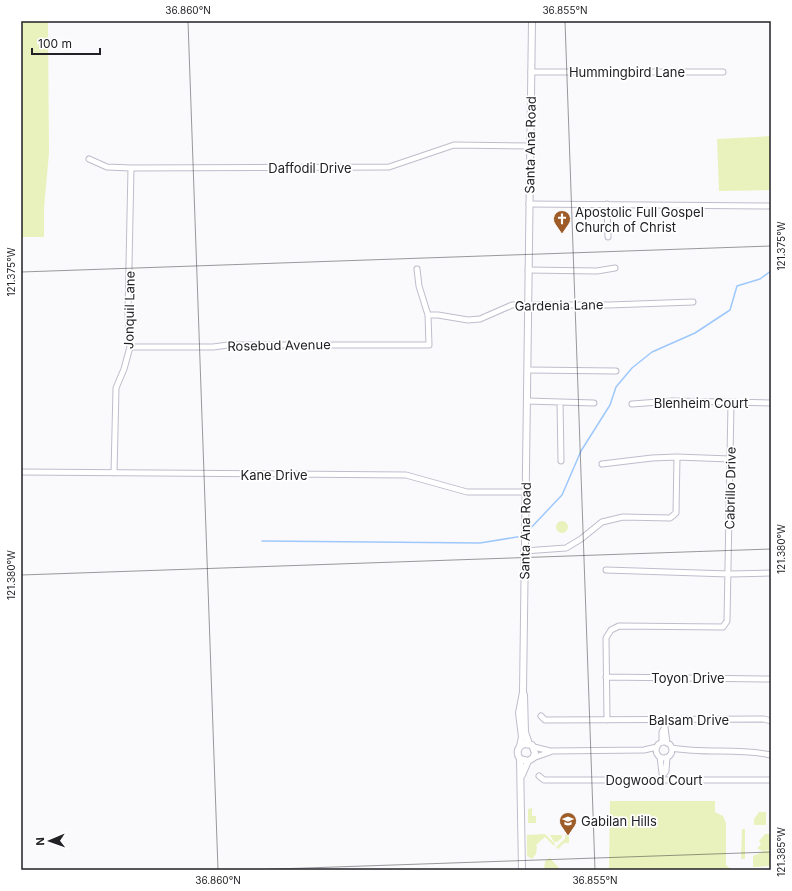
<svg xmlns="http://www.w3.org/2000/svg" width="792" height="891" viewBox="0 0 792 891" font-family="Inter,sans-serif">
	<rect width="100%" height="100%" fill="#fafafd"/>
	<path fill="#e9f2bc" d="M21,21H48L49,153L44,208V237H21Z
		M771,136V190L719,191L717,139Z
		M556 527a6 6 0 1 1 12 0a6 6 0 1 1-12 0Z
		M610,801H715V812L723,816L726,823V865L732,870H609Z
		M532,808V816H536V823H528V809Z
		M759,812H766V825H754V819Z
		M742,829H745V859H741Z
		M545,834L555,844L554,846L545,837L536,845L537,847L536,854L532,859L527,856V835Z
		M765,834H771V850L762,851L757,848L761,845L759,841Z
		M550,835H562V838L557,842H554Z
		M565,835H569V843H564L558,849L556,847L565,839Z
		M764,851H771V866L753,867V856Z
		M550,858L559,868V870H544L545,861Z"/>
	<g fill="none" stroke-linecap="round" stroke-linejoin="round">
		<path stroke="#9ec8fb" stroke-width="1.5" d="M527,532L562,495L581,451L610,405L616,387L632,368L652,352L695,333L730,310L737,286L760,279L771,271
			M262,541L480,543L523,536"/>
		<defs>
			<path id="minor" d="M531,72H723
				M89,159L107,167L131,168L389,167L454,145L530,146
				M529,204L771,206
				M607,204L608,237
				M528,270L597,271L615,268
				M428,315H438L468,320L480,319L512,305H609L693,302
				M130,347H213L228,345H429L428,315L419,286L417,269
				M528,370L616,371
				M527,401L594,403
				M560,402L561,461
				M632,404L672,401L771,403
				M602,464L652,458L677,457L730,459
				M21,472L406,475L467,492H525
				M114,473L116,388L124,369L130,347L128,313L131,168
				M524,551L566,548L581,539L602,522L623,517L670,518L676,513L677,457
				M606,570L729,574L771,573
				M606,677L771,679
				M541,716L545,720L764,719L771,721
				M607,720L606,638L611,630L619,626L723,627L727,621L731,403
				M664,720L667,743
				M662,742V732L665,727
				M656 750a8 8 0 1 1 16 0a8 8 0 1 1-16 0Z
				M534,747L550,751L644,750L657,747
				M672,748C705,754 738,748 771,755
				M660,757L663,781
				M533,758L550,752
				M663,775L666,771L667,757
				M539,776L544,780H771"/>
			<path id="tertiary" d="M524,695L525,732L529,744
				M520,746L522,737L519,713L523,692L532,21
				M520,759L522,870
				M522,775L528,761L533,758L535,753L532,745L524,744C517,747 516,753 520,759L528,761"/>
		</defs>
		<use href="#minor" stroke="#bebdcc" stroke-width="7"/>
		<use href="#tertiary" stroke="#bebdcc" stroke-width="8"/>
		<use href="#minor" stroke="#fff" stroke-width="5"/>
		<use href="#tertiary" stroke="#fff" stroke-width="6"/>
	</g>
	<path fill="none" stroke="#212126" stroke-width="1" stroke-opacity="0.45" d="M188,21L218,870M565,21L595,870M21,272L771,246M21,575L771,549M248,870L771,852"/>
	<defs>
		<symbol id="church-pin" viewBox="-11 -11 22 30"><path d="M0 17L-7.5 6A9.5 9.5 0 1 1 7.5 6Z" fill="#9d5b28" stroke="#fff"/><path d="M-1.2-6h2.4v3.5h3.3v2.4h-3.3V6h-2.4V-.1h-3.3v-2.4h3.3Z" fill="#fff"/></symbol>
		<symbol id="school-pin" viewBox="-11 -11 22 30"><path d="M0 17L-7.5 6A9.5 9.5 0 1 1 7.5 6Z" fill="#9d5b28" stroke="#fff"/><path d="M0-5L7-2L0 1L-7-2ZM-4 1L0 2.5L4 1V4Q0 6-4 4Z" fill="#fff"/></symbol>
	</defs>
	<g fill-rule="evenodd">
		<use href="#church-pin" x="552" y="209" width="20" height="27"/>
		<use href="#school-pin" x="558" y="811" width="20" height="27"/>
	</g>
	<g text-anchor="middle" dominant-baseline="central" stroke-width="3.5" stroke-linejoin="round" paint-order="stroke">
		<g font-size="13" fill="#212126" stroke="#fff">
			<text x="627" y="72">Hummingbird Lane</text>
			<text transform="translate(530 145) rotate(-89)">Santa Ana Road</text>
			<text x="310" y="168">Daffodil Drive</text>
			<text transform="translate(559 305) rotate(-1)">Gardenia Lane</text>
			<text transform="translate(129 310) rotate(-89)">Jonquil Lane</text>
			<text transform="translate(279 345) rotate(-1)">Rosebud Avenue</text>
			<text x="701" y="403">Blenheim Court</text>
			<text x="274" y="475">Kane Drive</text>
			<text transform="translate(730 488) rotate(-89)">Cabrillo Drive</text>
			<text transform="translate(525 531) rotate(-89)">Santa Ana Road</text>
			<text x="688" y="678">Toyon Drive</text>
			<text x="689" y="720">Balsam Drive</text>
			<text x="654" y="780">Dogwood Court</text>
		</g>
		<g font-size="13" fill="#212126" stroke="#fff" text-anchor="start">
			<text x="575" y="212">Apostolic Full Gospel<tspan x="575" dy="15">Church of Christ</tspan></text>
			<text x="581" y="821">Gabilan Hills</text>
		</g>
	</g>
	<rect width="792" height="891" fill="none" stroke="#ffffff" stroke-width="44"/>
	<g transform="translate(50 841) rotate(268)" stroke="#ffffff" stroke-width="3" paint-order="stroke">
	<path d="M0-3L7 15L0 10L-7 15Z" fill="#212126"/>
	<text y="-6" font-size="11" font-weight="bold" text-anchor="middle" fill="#212126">N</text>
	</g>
	<path d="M32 48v6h68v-6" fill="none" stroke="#212126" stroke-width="2"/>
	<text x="38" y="48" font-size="12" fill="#212126" stroke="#ffffff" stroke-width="3" paint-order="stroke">100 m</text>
	<rect x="22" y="22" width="748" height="847" fill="none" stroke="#212126" stroke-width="1.5"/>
	<g font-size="10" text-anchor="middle" fill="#212126">
		<text x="188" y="14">36.860°N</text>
		<text x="565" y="14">36.855°N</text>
		<text transform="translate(781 246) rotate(-90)" y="4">121.375°W</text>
		<text transform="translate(11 272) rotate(-90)" y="4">121.375°W</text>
		<text transform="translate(781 549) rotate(-90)" y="4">121.380°W</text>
		<text transform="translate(11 575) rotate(-90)" y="4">121.380°W</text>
		<text transform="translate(781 852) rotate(-90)" y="4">121.385°W</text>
		<text x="218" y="884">36.860°N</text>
		<text x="595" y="884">36.855°N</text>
	</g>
</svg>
